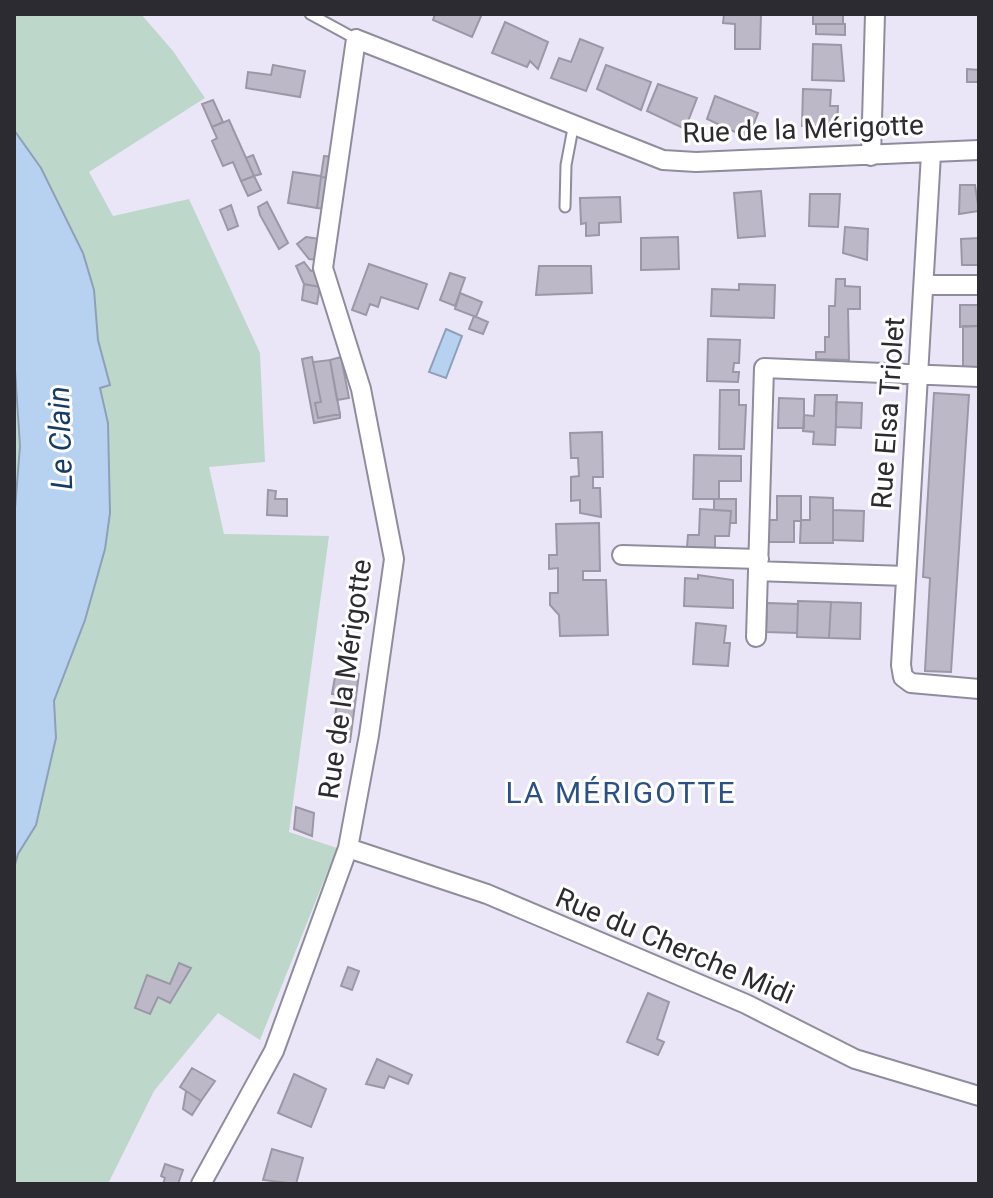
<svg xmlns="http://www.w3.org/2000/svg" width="993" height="1198" viewBox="0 0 993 1198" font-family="Roboto,sans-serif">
	<rect width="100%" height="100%" fill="#eae6f8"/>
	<path fill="#bdd8ca" d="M14,14H141L173,51L205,98L89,172L113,216L189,199L260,353L265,462L209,467L224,534L329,536L289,832L337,848L260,1040L218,1013L154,1091L108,1184H14Z"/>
	<path fill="#b7d2f0" stroke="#8da0b7" stroke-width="2" d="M14,130L41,168L83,253L94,290L98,340L110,385L100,388L108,423L110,513L105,549L85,620L54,701L56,738L36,825L18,854L14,868V521L20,446L14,355Z
		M446,329L462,336L446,378L429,372Z"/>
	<path fill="#bdb8c8" stroke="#9c97a7" stroke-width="2" d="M435,14H482L472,37L433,20Z
		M724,14H761L760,49H735V24L723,23Z
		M813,14H843V24H813Z
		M505,22L548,42L538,69L530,61L527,67L492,53Z
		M816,24H845V35L816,34Z
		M580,39L603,48L586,91L551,78L559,58L571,62Z
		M813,44L841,45L844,81L812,80Z
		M273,65L305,71L300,97L246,88L248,72L271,75Z
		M606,65L651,82L641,110L597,89Z
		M967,69L979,70V101L978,82H967Z
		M658,84L697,98L685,129L647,111Z
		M803,89L831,90L830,106H838L837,127L802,126Z
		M715,96L758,113L748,138L707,119Z
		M213,100L223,122L212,127L202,104Z
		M229,120L246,158L254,176L241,181L233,162L223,166L212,141L217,138L212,127Z
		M253,155L261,174L254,176L246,158Z
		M324,156L334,157L330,178L321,177L317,208L288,203L293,172L321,176Z
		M254,176L261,190L248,196L241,181Z
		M321,177L330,178L326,209L317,208Z
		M960,185H975L979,211L959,214Z
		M761,191L765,236L738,238L734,193Z
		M810,194H840L838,227L809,226Z
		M620,197L621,222L599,223V235L586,236V223L581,224L580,198Z
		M267,202L288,243L279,249L260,215L258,207Z
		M231,205L238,226L228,230L220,210Z
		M845,227L868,229L867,260L843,253Z
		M306,237L321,239L317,260L309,259L297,244Z
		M678,237L679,269L641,270V238Z
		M979,238V265H962L961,239Z
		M304,262L311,271L314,270L320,287L304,284L296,266Z
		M369,264L427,284L418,309L381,297L378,307L370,304L366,315L352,310Z
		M539,266H591L592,293L536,295Z
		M450,273L465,278L455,306L440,300Z
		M836,279H845V286L860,287V309H848L849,360L816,359V352H825V337H829V306H835Z
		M304,284L320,287L317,304L302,300Z
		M739,284L775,285L774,318L711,316L712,289L739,290Z
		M460,293L482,302L476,317L455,309Z
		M960,305H979V326L960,327Z
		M474,316L488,322L483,334L469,329Z
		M963,326H979V368H963Z
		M708,339L740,340L739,363H734L733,372H739L738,382L707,381Z
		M312,357L321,402L315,403L318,418L340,414V418L314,423L302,359Z
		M341,357L349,398L337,400L330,360Z
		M330,360L340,414L318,418L315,403L321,402L313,362Z
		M720,390H739V405H746L744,449H719Z
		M934,393L969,395L951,672L925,671L930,578L923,577Z
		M815,395H837L835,445L813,444L814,432L803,431L804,415L814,416Z
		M779,398L804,399V428H778Z
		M836,402L862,403L861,428L836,427Z
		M602,432L603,477H593V488H600L601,517L580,513V500L571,501V477L579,476L578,458H571L570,433Z
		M694,455L741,456V481H719V499H693Z
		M268,490L276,491L275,499H287V516L267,515Z
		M777,496H801V521H794V542H769V520H777Z
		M810,497L833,498V543H800L801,520H810Z
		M714,499H736V523H730L731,511L714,510Z
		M700,509L731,511L729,536H715V548L687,547L688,535H699Z
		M833,510L864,511L863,541L833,540Z
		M599,523L600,571H583V580H606L608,635L560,636L559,615L550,605V593H558V568L549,569V555H557L556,524Z
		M698,575L733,580V608L684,606L685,578L698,579Z
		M798,601L831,602L829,638L797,637Z
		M831,602L861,603L860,639L829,638Z
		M767,603L798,604L797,633L766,632Z
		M696,623L726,626L724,643H730L728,666L693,664Z
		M336,671L359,674L350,742L332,740L338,695L332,694Z
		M296,807L314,813L312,836L294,829Z
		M179,963L191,968L170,1003L158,997L150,1014L135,1008L147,975L170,984Z
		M348,967L359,971L352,990L341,986Z
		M648,993L669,1002L657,1039L664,1042L658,1055L627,1042Z
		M377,1059L412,1075L408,1084L389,1076L384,1088L366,1084Z
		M192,1068L215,1081L201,1101L180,1087Z
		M294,1074L326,1089L311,1127L278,1113Z
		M186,1091L201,1101L192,1115L183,1109Z
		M272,1149L303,1158L296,1184L263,1180Z
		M165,1164L183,1170L178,1184H163L165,1178L161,1176Z"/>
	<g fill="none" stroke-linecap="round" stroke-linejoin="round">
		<defs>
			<path id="lane" d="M310,14L356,39
				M565,207L566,165L574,123"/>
			<path id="street" d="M931,154L901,665L903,677L911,683L979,689
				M871,156L875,14
				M924,285H979
				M622,555L759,559
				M906,576L758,571L764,368L979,377
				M756,637L758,571
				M348,848L487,894L746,1004L855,1059L979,1096
				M201,1184L274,1051L348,848L369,735L394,559L361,389L323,268L356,39L663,160L696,162L979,150"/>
		</defs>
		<use href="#lane" stroke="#8f8c9c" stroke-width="13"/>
		<use href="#street" stroke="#8f8c9c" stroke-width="22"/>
		<use href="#lane" stroke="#fff" stroke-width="9"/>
		<use href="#street" stroke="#fff" stroke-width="18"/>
	</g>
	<g text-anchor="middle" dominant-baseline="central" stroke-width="6" stroke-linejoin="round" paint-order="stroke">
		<g font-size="28" fill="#2c2b31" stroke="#fff">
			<text transform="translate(803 129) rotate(-2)">Rue de la Mérigotte</text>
			<text transform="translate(888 413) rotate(-86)">Rue Elsa Triolet</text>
			<text transform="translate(345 679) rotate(-82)">Rue de la Mérigotte</text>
			<text transform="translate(675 946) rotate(23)">Rue du Cherche Midi</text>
		</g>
		<g font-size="30" font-style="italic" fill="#173c64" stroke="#fff">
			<text transform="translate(60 438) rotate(-92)">Le Clain</text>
		</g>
		<g font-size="30" letter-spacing="2" fill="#2a5187" stroke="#fff">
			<text x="621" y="792">LA MÉRIGOTTE</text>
		</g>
	</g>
	<rect width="993" height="1198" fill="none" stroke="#2c2b31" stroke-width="32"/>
</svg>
